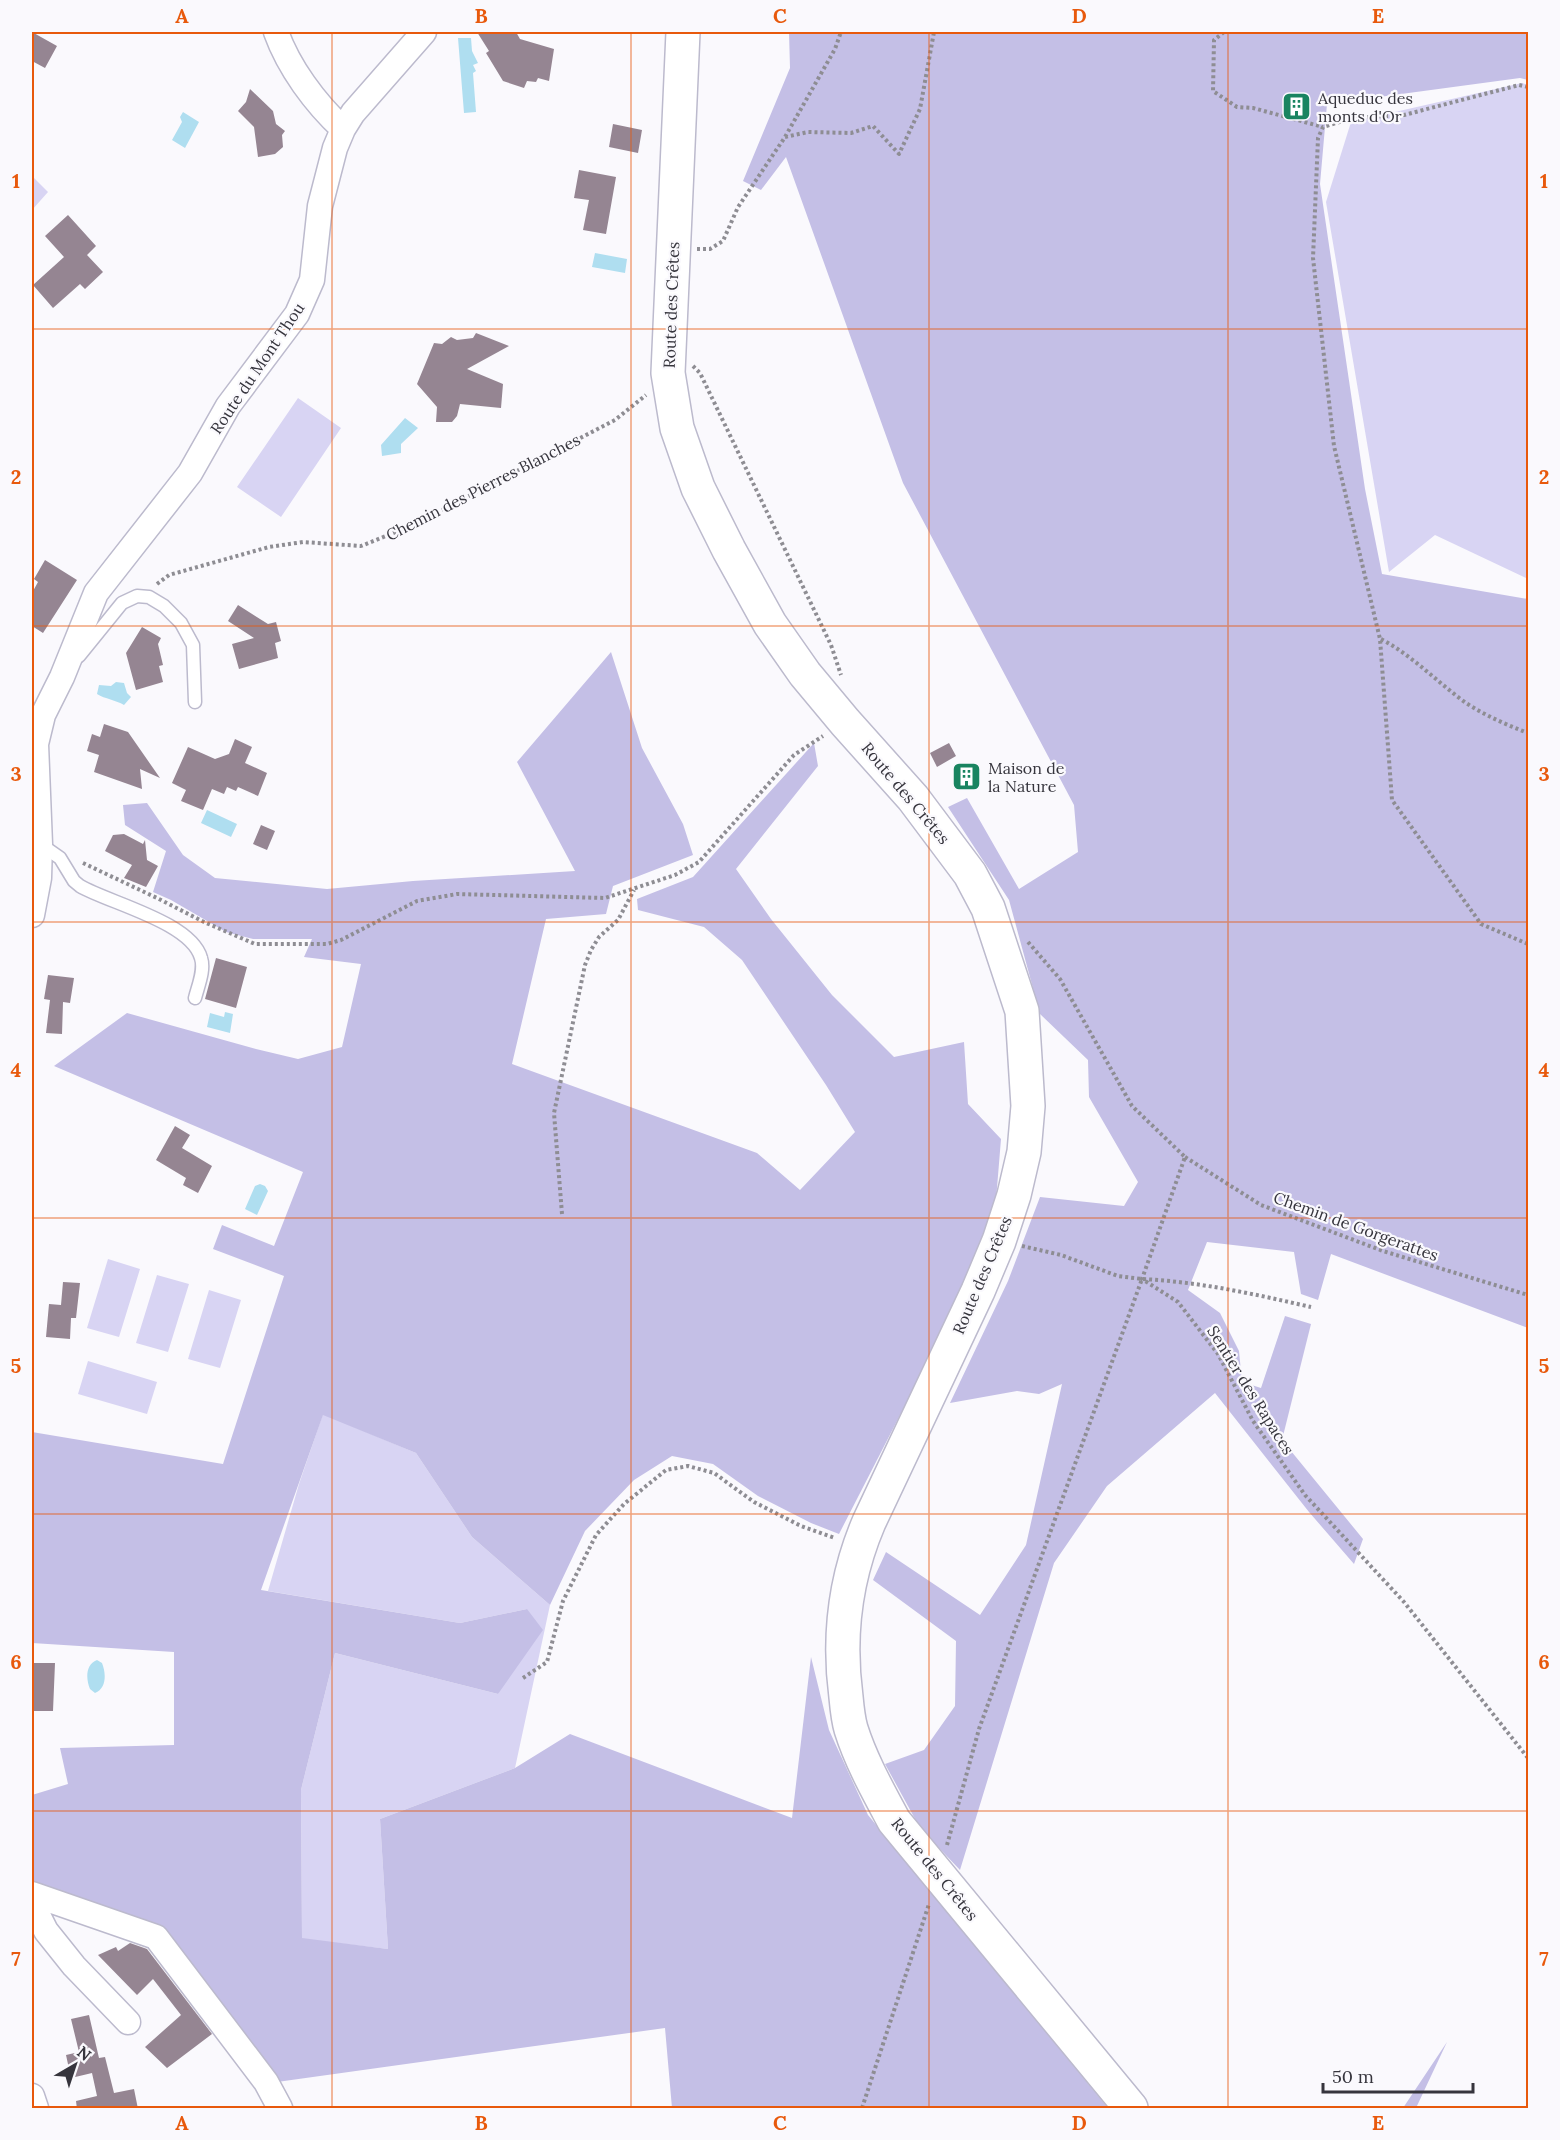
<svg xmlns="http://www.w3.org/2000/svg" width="1560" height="2140" viewBox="0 0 1560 2140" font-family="Lora,serif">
	<rect width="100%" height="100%" fill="#faf9fd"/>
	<path fill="#d8d4f3" d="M1522,83L1528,85V579L1435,535L1389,572L1326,202L1351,122Z
		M32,176L48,192L32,210Z
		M298,398L341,428L281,517L237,487Z
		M108,1259L140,1269L119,1337L87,1328Z
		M157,1275L189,1284L168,1352L136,1343Z
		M209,1290L241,1300L220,1368L188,1359Z
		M88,1361L157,1382L147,1414L78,1394Z
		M323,1414L416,1453L472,1537L550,1605L515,1768L380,1819L388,1949L302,1939L301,1790L335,1653L498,1694L527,1609L460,1623L268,1591L299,1484Z"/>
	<path fill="#c4bfe6" d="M789,32H1528V80L1520,78L1327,104L1320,184L1365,489L1382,574L1528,599V1328L1331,1254L1318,1300L1301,1294L1294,1252L1207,1242L1188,1290L1220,1313L1239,1351L1242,1382L1261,1388L1285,1316L1311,1324L1282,1440L1363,1539L1354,1564L1309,1512L1215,1393L1107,1486L1054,1563L960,1870L920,1828L885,1764L924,1750L955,1706L956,1641L873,1580L886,1552L980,1615L1026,1545L1062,1384L1039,1394L1017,1391L950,1403L1008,1281L1040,1197L1124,1206L1138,1182L1089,1097L1088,1060L1040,1014L1009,900L948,807L967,798L1019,889L1078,852L1074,805L903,483L786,157L761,190L743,181L790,68Z
		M611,652L642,748L683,824L693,855L613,886L606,914L546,919L512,1064L757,1153L800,1190L855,1132L826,1085L742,960L704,927L638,910L637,899L693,877L814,743L818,766L736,869L771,919L832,995L894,1057L964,1042L968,1104L1001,1139L996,1200L955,1308L839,1534L811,1523L758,1496L713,1464L672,1456L634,1480L585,1531L550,1605L472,1537L416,1453L323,1415L261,1590L460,1623L527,1609L543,1630L498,1694L335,1653L301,1790L302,1938L388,1949L380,1819L515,1768L570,1734L792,1818L811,1657L829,1730L868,1815L1108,2108H672L665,2028L277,2082L168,1932L35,1886L32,1877V1795L68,1784L60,1748L174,1745V1652L32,1643V1432L223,1464L284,1276L213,1249L222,1225L274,1246L303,1172L54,1066L127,1013L256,1049L298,1059L342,1047L361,964L304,957L312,939H253L226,932L171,900L153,892L166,851L125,825L123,805L147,803L183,855L215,878L327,889L413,881L575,871L517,762Z
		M1447,2042L1416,2108H1403Z"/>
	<path fill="#afdef0" d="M458,38H471L472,51L478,63L473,65L476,71L473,73L476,112L464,113Z
		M183,112L199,122L185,148L172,140L182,122L180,117Z
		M595,253L627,259L625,273L592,267Z
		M405,418L418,428L401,444V453L382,456L381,445Z
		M116,682L124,683L127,693L131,697L124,705C116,700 105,699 97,694L99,685L111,686Z
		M207,810L237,824L231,837L201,823Z
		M225,1012L233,1014L230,1033L207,1027L210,1013L224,1017Z
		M260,1184L265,1186L268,1191L257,1215L245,1209L255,1186Z
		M97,1660L102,1663C106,1673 107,1688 95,1693L90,1689C86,1679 85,1665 97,1660Z"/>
	<path fill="#958592" d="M32,32L57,46L45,68L32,61Z
		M477,32H516L520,39L554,49L549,81L538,78L536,82L527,81L524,88L503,81L486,53L489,51Z
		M250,89L273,111L276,124L285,131L282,135L283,147L275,154L258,157L254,127L238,111L246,102Z
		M613,124L642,130L638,153L609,147Z
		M579,170L616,177L606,234L583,230L589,200L574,198Z
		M68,215L96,246L87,255L103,272L85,289L80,284L53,308L33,285L64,257L45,236Z
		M476,333L509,346L467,369L503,384L501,408L460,404L457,416L452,422H436L437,407L417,384L434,343L442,344L451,337L457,340L473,338Z
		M45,560L77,580L43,633L32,626V593L38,582L34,579Z
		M238,605L268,624L276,622L281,641L275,643L278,658L239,669L232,644L254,638L228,621Z
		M142,627L161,638L158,644L163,665L159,666L163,682L136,690L126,653Z
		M104,724L128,732L160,778L140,769L142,789L94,772L99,755L87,751L92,734L100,737Z
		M235,739L252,747L245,763L267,773L258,796L238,787L236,791L227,787L224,794L212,789L203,810L181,801L186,790L172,783L188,747L215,759L229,754Z
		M949,743L956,756L937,767L930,753Z
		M261,825L275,831L267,850L253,844Z
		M124,834L143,844L145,840L147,860L158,866L146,887L124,878L132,865L105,851L113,835Z
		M216,958L247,967L236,1008L205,999Z
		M48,975L74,978L70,1003L63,1002L62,1034L46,1033L50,1000L44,999Z
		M175,1126L190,1135L182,1148L212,1166L198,1193L183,1185L186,1178L156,1160Z
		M63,1282L80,1283L76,1318H71L70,1339L46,1337L49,1304L61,1305Z
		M32,1663H55L53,1711H32Z
		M130,1943L147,1949L212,2034L167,2068L145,2047L181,2015L153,1979L137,1995L98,1955L116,1947L118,1951Z
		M89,2015L99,2058L105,2057L114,2093L134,2089L138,2109H77L76,2101L97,2096L92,2073L71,2078L66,2055L79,2052L71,2019Z"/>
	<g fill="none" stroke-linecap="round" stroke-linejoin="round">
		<defs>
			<path id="lane" d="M79,656L122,603L137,596L149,597L164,606L181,623L193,645L195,702
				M40,844L60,858L74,881L80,886C109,903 191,922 201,958C205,970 198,986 195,998"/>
			<path id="street" d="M276,32C289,68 315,103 343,129
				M32,915L39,878L40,844L36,744L43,715L62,677L96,593L190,473L228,406L297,314L312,280L320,206L335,148L343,129L353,113L424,32
				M32,1894L156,1937L266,2082L280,2108
				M32,1903L46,1931L74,1966L128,2022
				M32,2096L36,2108"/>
			<path id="secondary" d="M683,32L668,373L677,428L698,488L729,550L770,624L805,674L845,722L913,798L970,874L988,908L1022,1011L1028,1106L1024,1152L1014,1195L999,1241L978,1291L869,1522C845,1578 838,1637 846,1697C847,1708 848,1719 851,1729C861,1761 878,1791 894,1821L1131,2108"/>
		</defs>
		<use href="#lane" stroke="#bcbacd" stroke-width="15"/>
		<use href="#street" stroke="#bcbacd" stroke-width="27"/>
		<use href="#secondary" stroke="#bcbacd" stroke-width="36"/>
		<path stroke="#8e8d93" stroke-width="4" stroke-dasharray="3 3" stroke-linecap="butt" d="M1224,32L1214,40L1213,91L1237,107L1253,108L1323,127
			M1528,87L1519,85L1404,115L1353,118L1323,127L1318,138L1313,258L1334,446L1380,639L1392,800L1481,924L1528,944
			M785,137L808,132L851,133L873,126L899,154L920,109L934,32
			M697,249H710L723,241L738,207L785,137L835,49L841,32
			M693,366L700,373L831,645L841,675
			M157,584L169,575L269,547L303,542L361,546L411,526L615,420L646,395
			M1381,639C1413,656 1437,682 1466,703C1486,716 1507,725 1528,733
			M83,863L157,898L204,922L255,944H327L341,940L417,901L457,894L605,898L675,875L699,862L794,755L823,736
			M1028,942L1060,979L1132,1106L1185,1157L1142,1279L1178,1302L1218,1354L1253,1421L1305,1495L1404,1602L1528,1758
			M1185,1157L1261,1205L1383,1251L1528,1295
			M562,1214L554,1113L585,965L591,950L599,937L618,920L634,890
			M1022,1246L1061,1255L1118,1276L1142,1279
			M523,1678L547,1662L563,1601L596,1535L624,1504L666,1470L688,1466L714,1473L754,1502L801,1526L835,1538
			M947,1845L979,1729L1142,1279C1201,1282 1254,1294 1311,1307
			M862,2108L929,1904"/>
		<use href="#lane" stroke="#fff" stroke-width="12"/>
		<use href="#street" stroke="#fff" stroke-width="24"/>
		<use href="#secondary" stroke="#fff" stroke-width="33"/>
	</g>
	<path fill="none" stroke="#e8590c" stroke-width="1.5" stroke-opacity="0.55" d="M332,32V2108M631,32V2108M929,32V2108M1228,32V2108M32,329H1528M32,626H1528M32,922H1528M32,1218H1528M32,1514H1528M32,1811H1528"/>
	<defs>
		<symbol id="building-square" viewBox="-11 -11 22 22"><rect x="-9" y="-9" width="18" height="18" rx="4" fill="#198460" stroke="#faf9fd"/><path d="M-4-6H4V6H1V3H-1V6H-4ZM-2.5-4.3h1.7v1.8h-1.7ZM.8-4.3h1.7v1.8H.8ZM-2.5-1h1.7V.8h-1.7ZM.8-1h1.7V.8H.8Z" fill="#fff"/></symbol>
	</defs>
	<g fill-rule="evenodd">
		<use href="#building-square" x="1280" y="90" width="33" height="33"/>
		<use href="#building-square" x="950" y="760" width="33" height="33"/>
	</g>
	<g text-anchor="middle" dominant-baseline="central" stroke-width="4.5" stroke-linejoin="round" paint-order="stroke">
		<g font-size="16" fill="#36353d" stroke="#faf9fd" text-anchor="start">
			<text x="1318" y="98">Aqueduc des<tspan x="1318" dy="18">monts d'Or</tspan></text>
			<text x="988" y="768">Maison de<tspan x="988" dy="18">la Nature</tspan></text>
		</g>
		<g font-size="16" fill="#36353d" stroke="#faf9fd">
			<text transform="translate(671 305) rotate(-88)">Route des Crêtes</text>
			<text transform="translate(257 368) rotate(-56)">Route du Mont Thou</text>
			<text transform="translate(483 487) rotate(-27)">Chemin des Pierres Blanches</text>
			<text transform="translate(906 793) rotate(50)">Route des Crêtes</text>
			<text transform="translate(1356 1226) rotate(20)">Chemin de Gorgerattes</text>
			<text transform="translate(982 1275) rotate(-67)">Route des Crêtes</text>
			<text transform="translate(1251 1390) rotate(58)">Sentier des Rapaces</text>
			<text transform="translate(935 1869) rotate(51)">Route des Crêtes</text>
		</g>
	</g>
	<rect width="1560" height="2140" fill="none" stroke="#faf9fd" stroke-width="66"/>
	<g transform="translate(75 2065) rotate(39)" stroke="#faf9fd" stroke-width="4.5" paint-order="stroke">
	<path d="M0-4.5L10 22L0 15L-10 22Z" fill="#36353d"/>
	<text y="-9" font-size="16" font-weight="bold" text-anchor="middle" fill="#36353d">N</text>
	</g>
	<path d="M1323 2083v9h150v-9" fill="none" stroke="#36353d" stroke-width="3"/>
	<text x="1332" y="2083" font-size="18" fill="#36353d" stroke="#faf9fd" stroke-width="4.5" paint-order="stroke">50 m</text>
	<rect x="33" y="33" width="1494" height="2074" fill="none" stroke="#e8590c" stroke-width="2"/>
	<g font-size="20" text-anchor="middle" font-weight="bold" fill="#e8590c">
		<text x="182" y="23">A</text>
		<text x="481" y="23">B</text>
		<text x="780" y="23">C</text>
		<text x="1079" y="23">D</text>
		<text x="1378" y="23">E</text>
		<text x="16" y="188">1</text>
		<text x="1544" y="188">1</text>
		<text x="16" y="484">2</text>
		<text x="1544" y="484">2</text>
		<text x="16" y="781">3</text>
		<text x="1544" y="781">3</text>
		<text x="16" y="1077">4</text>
		<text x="1544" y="1077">4</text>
		<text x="16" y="1373">5</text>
		<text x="1544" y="1373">5</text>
		<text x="16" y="1669">6</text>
		<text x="1544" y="1669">6</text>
		<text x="16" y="1966">7</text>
		<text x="1544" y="1966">7</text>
		<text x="182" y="2130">A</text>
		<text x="481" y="2130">B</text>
		<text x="780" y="2130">C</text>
		<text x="1079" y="2130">D</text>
		<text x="1378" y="2130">E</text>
	</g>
</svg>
